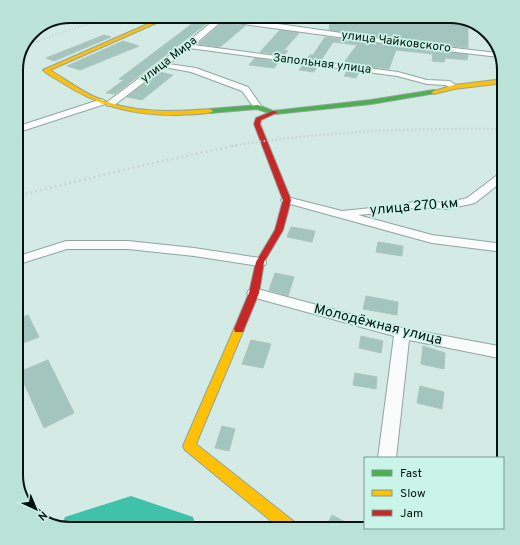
<svg xmlns="http://www.w3.org/2000/svg" width="520" height="545" viewBox="0 0 520 545" font-family="Overpass,sans-serif">
	<rect width="100%" height="100%" fill="#d4eae4"/>
	<g fill="none" stroke-linecap="round" stroke-linejoin="round">
		<path fill="#40c1a9" fill-rule="evenodd" d="M131,496L193,517L197,529H70L62,525L65,517Z"/>
	</g>
	<path fill="#a2c6be" stroke="#b1c3be" d="M331,16H387L468,24V48L329,30Z
		M197,20L210,21L115,94L106,93L124,80L119,79Z
		M222,23L245,26L220,47L198,44Z
		M280,30L299,33L284,50L288,51L284,55L260,52Z
		M104,35L111,37L54,61L46,58Z
		M325,37L468,55L467,60L445,58L444,62L432,61L433,54L396,50L389,69L347,64L349,62L345,61L357,45L333,42L321,60L307,58L310,55H313Z
		M123,41L139,46L80,70L67,66Z
		M255,58L279,62L274,68L249,65Z
		M303,65L317,67L314,72L299,70Z
		M347,71L359,72L356,78L344,76Z
		M159,72L173,75L142,100L127,97Z
		M291,227L315,231L312,242L287,237Z
		M378,242L403,246L402,256L376,252Z
		M275,273L294,277L288,296L269,290Z
		M366,296L398,302L397,315L363,309Z
		M28,315L39,337L16,346V320Z
		M361,336L383,341L381,353L359,348Z
		M251,340L271,344L263,368L242,364Z
		M423,346L445,353L444,369L421,364Z
		M48,360L74,413L44,428L19,372Z
		M355,373L377,377L376,389L353,385Z
		M420,386L444,392L442,409L417,403Z
		M222,426L235,429L229,451L215,448Z
		M332,515L358,529H325Z"/>
	<g fill="none" stroke-linecap="round" stroke-linejoin="round">
		<defs>
			<path id="street" d="M222,16L412,43L497,53L499,57L412,47L222,21L194,45L398,72L427,80L450,81L458,87L454,89L445,85L427,84L397,76L189,48L169,64L196,68L248,87L262,107L261,109H255L242,91L191,72L164,67L113,106H107V102L185,44L213,21Z
				M102,99L106,102L105,104L16,133V127Z
				M504,172V180L475,203L471,204L446,209L416,207L401,211L358,215L432,235L504,244V252L432,243L283,202L281,200L287,197L342,211L401,205L416,201L446,203L467,198L500,173Z
				M66,241H128L194,248L260,258L265,259L266,262L265,265L260,266L194,256L128,249H67L16,265V257Z
				M254,288L402,328L504,347V359L409,340L396,458H378L394,336L249,296L247,293L249,290Z
				M369,528H389L368,529Z"/>
			<path id="fast" d="M434,90L436,91V93L371,104L275,114L269,113L257,109L210,113L207,111L210,109L258,105L273,111L371,100Z"/>
			<path id="slow" d="M166,16H172L50,70C65,79 79,90 95,97C131,114 172,112 210,109L213,111L212,112C200,115 187,114 175,115C131,115 98,106 61,82C55,78 48,75 43,70Z
				M504,79V83L454,89L434,94L431,92L454,85Z
				M239,325L243,326L244,329L196,444L297,524L299,529H281L185,450L183,446L234,329L235,326Z"/>
			<path id="jam" d="M273,111L278,112L261,120L260,124L291,200L283,230L264,262L259,293L244,329L243,332H235L234,329L249,293L256,262L275,230L283,200L254,124L256,118Z"/>
		</defs>
		<use href="#street" stroke="#93a49f" stroke-width="2"/>
		<use href="#fast" stroke="#93a49f" stroke-width="2"/>
		<use href="#slow" stroke="#93a49f" stroke-width="2"/>
		<use href="#jam" stroke="#93a49f" stroke-width="2"/>
		<use href="#street" fill="#f9fcfb" fill-rule="evenodd"/>
		<use href="#fast" fill="#4caf50" fill-rule="evenodd"/>
		<use href="#slow" fill="#ffc107" fill-rule="evenodd"/>
		<use href="#jam" fill="#c62828" fill-rule="evenodd"/>
		<path stroke="#cad0cf" stroke-width="1.5" stroke-dasharray="1 2" stroke-linecap="butt" d="M27,45L77,27L120,16"/>
		<path stroke="#cad0cf" stroke-width="2" stroke-dasharray="1.5 2.5" stroke-linecap="butt" d="M232,146C322,131 413,128 504,129"/>
		<path stroke="#cad0cf" stroke-width="2.5" stroke-dasharray="1.5 3.5" stroke-linecap="butt" d="M16,196L140,166L238,145"/>
	</g>
	<g text-anchor="middle" dominant-baseline="central" stroke-width="3.5" stroke-linejoin="round" paint-order="stroke">
		<g font-size="12" fill="#04120e" stroke="#caf4e7">
			<text transform="translate(396 42) rotate(7)">улица Чайковского</text>
			<text transform="translate(169 60) rotate(-38)">улица Мира</text>
			<text transform="translate(322 64) rotate(7)">Запольная улица</text>
		</g>
		<g font-size="14" fill="#04120e" stroke="#caf4e7">
			<text transform="translate(414 207) rotate(-5)">улица 270 км</text>
			<text transform="translate(378 325) rotate(14)">Молодёжная улица</text>
		</g>
	</g>
	<path d="M0 0H520V545H0ZM70 23H450A47 47 0 0 1 497 70V475A47 47 0 0 1 450 522H70A47 47 0 0 1 23 475V70A47 47 0 0 1 70 23Z" fill="#bae2d6" fill-rule="evenodd"/>
	<path fill="none" stroke="#04120e" stroke-width="2" d="M70 23H450A47 47 0 0 1 497 70V475A47 47 0 0 1 450 522H70A47 47 0 0 1 23 475V70A47 47 0 0 1 70 23Z"/>
	<rect x="364" y="457" width="140" height="72" fill="#caf4e7" stroke="#7b9a90"/>
	<rect x="372" y="470" width="20" height="6" fill="#4caf50" stroke="#7b9a90"/>
	<text x="400" y="477" font-size="12" fill="#04120e">Fast</text>
	<rect x="372" y="490" width="20" height="6" fill="#ffc107" stroke="#7b9a90"/>
	<text x="400" y="497" font-size="12" fill="#04120e">Slow</text>
	<rect x="372" y="510" width="20" height="6" fill="#c62828" stroke="#7b9a90"/>
	<text x="400" y="517" font-size="12" fill="#04120e">Jam</text>
	<g transform="translate(36 509) rotate(136)" stroke="#caf4e7" stroke-width="3" paint-order="stroke">
	<path d="M0-3L7 15L0 10L-7 15Z" fill="#04120e"/>
	<text y="-6" font-size="11" font-weight="bold" text-anchor="middle" fill="#04120e">N</text>
	</g>
</svg>
